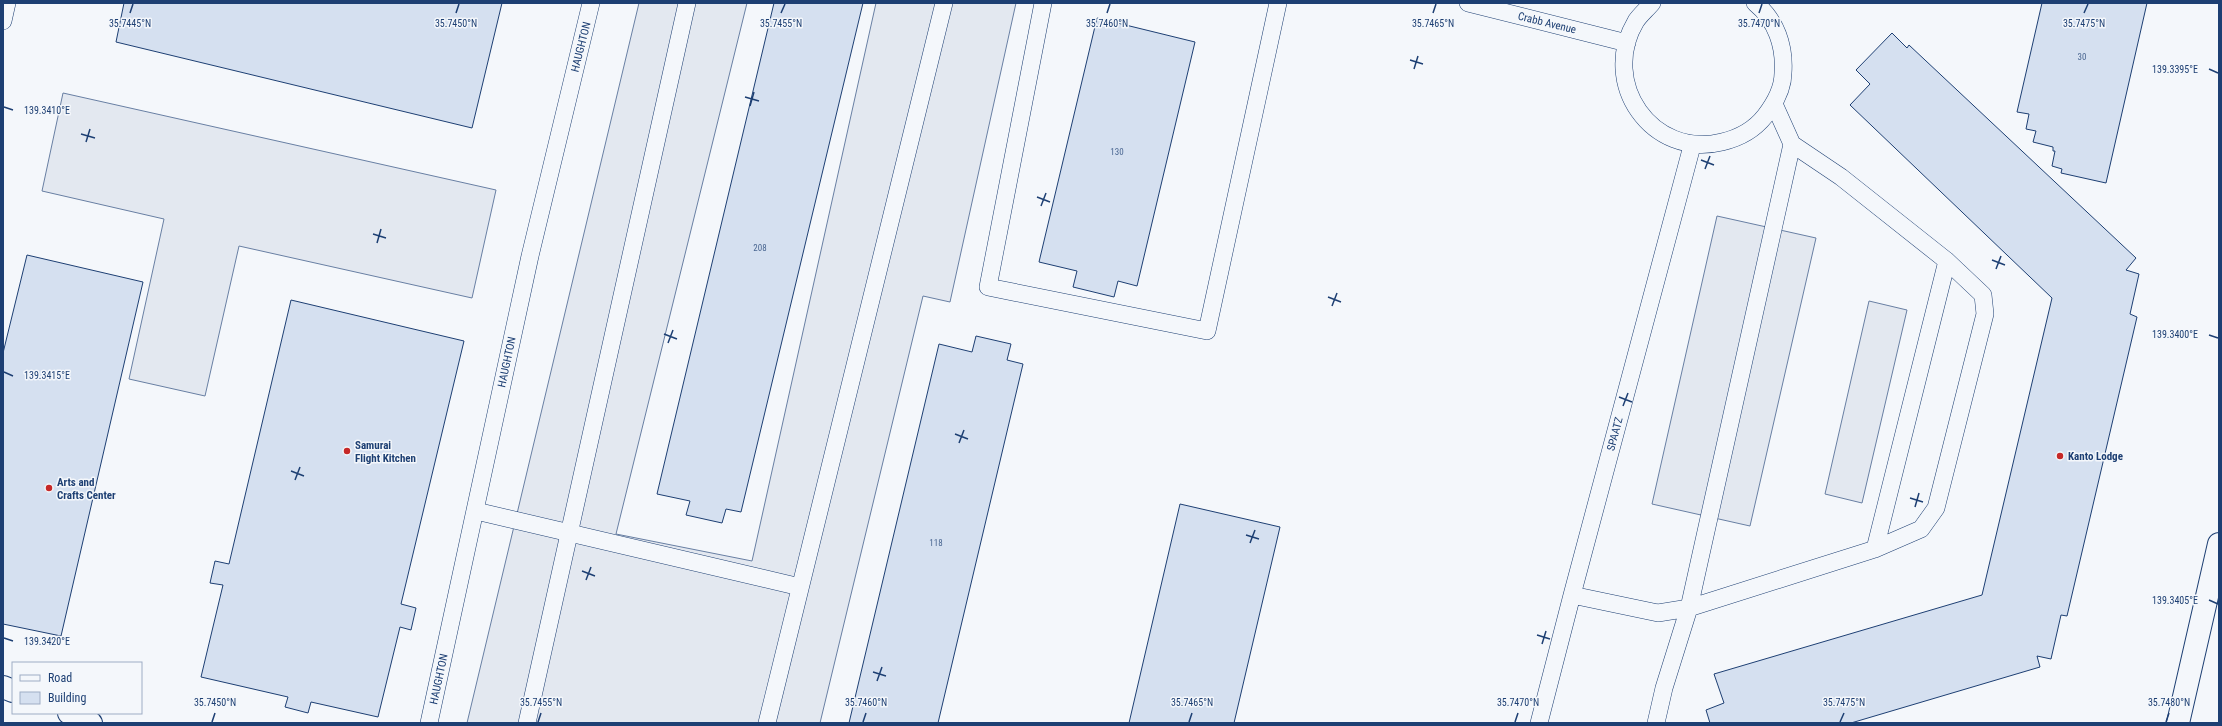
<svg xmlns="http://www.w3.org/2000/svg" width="2222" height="726" viewBox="0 0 2222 726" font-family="'Roboto Condensed',sans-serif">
	<rect width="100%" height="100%" fill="#f4f7fb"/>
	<path fill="#e3e8f0" stroke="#687fa3" d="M639,3H747L616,534L752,561L876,3H1016L950,302L923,296L820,723H467Z
		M63,93L496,190L472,298L239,246L205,396L129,379L164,219L42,191Z
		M1717,216L1816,238L1750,526L1652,504Z
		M1869,301L1907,310L1862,503L1825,494Z"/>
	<path fill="#d5e0f0" stroke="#1d3f73" d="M124,3H502L472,128L116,42Z
		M774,3H863L741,512L726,509L722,523L686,515L690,501L657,494Z
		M2042,3H2147L2106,183L2061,173L2062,169L2052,166L2055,151H2053V147L2033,142L2036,131L2026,129L2029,114L2017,112Z
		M1097,18L1195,42L1137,286L1118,281L1114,297L1073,287L1077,271L1039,262Z
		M1892,33L1907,48L1909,45L2136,258L2126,270L2139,274L2130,314L2137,317L2067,616L2061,615L2051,659L2037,656L2040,667L1851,723H1710L1706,710L1724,703L1714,674L1982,595L2052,298L1850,105L1870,84L1856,70Z
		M27,255L143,282L61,636L3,624V353Z
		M291,300L464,341L401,604L416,608L411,630L400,627L378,717L311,702L308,713L285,707L288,697L201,677L223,585L210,583L215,561L229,564Z
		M976,336L1011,344L1007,360L1023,364L938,723H849L939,344L972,352Z
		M1180,504L1280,527L1234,723H1129Z"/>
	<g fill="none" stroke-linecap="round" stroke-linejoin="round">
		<defs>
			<path id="service" d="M1043,3L988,287L1207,331L1278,3
				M1468,3L1627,43
				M1652,3C1647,9 1640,15 1636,21C1599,83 1652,159 1722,142C1739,138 1754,130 1765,116C1775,103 1783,89 1783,73C1785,46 1776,20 1755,3
				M3,21L7,3
				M476,511L800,587
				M1875,549L1947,261
				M1572,595L1658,613L1689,608L1875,549L1921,529L1936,508L1985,314L1983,295L1947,261L1841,177L1792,144L1774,104
				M429,723L530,256L591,3
				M527,723L687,3
				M767,723L944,3
				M1539,723L1572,595L1692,146
				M1656,723L1664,688L1689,608L1792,144"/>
			<path id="minor" d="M3,687L13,691
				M69,713L91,723
				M2178,723L2219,544"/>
		</defs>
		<use href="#service" stroke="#1d3f73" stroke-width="18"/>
		<use href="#minor" stroke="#1d3f73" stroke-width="24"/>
		<use href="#service" stroke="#f4f7fb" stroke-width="17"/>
		<use href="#minor" stroke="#f4f7fb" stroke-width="22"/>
	</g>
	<path fill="none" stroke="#1d3f73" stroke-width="1.5" d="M130,13L133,4M456,13L459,4M781,13L785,4M1107,13L1110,4M1433,13L1436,4M1759,13L1762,4M2084,13L2088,4M1410,60L1423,64M1414,69L1418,56M2209,69L2218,73M745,97L759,101M750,106L754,92M4,107L13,110M81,134L95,138M86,142L90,129M1701,160L1714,165M1705,169L1710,156M1037,197L1050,202M1041,206L1046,193M373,234L386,238M377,243L381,229M1992,260L2005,265M1996,269L2001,256M1328,297L1341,302M1332,306L1337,293M664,334L677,339M2209,335L2218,338M668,343L673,330M4,372L13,376M1619,397L1632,402M1623,406L1628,393M955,434L968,439M959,443L964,430M291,471L304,476M295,480L300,467M1910,498L1923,502M1915,507L1919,493M1246,535L1259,539M1250,543L1255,530M582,571L595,576M586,580L591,567M2209,600L2218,604M1537,635L1550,639M4,638L13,641M1542,644L1546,631M873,672L886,676M877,681L882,667M212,722L215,713M538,722L541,713M863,722L866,713M1189,722L1192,713M1515,722L1518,713M1840,722L1844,713M2166,722L2169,713"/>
	<g fill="#c62828" stroke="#f4f7fb" stroke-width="1.5">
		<circle cx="347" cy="451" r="4"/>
		<circle cx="2060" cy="456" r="4"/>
		<circle cx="49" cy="488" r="4"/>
	</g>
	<g text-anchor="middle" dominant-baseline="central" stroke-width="3" stroke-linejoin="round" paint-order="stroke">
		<g font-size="9" fill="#4b6792">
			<text x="2082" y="57">30</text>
			<text x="1117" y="152">130</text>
			<text x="760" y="248">208</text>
			<text x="936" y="543">118</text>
		</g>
		<g font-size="11" fill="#1d3f73" stroke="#f4f7fb">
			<text transform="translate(1547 23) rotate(14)">Crabb Avenue</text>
			<text transform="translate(581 47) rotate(-76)">HAUGHTON</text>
			<text transform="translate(507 362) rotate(-78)">HAUGHTON</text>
			<text transform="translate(1615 434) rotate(-75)">SPAATZ</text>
			<text transform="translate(439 679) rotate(-78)">HAUGHTON</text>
		</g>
		<g font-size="11" font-weight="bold" fill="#1d3f73" stroke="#f4f7fb" text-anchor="start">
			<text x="355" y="445">Samurai<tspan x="355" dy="13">Flight Kitchen</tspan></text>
			<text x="2068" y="456">Kanto Lodge</text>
			<text x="57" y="482">Arts and<tspan x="57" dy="13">Crafts Center</tspan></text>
		</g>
	</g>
	<g font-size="10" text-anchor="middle" fill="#1d3f73" stroke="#f4f7fb" stroke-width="3" stroke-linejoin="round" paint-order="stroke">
		<text x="130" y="27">35.7445°N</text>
		<text x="456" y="27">35.7450°N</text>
		<text x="781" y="27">35.7455°N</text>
		<text x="1107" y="27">35.7460°N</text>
		<text x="1433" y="27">35.7465°N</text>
		<text x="1759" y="27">35.7470°N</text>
		<text x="2084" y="27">35.7475°N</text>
		<text x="2175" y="73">139.3395°E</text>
		<text x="47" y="114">139.3410°E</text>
		<text x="2175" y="338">139.3400°E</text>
		<text x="47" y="379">139.3415°E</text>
		<text x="2175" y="604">139.3405°E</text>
		<text x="47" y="645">139.3420°E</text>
		<text x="215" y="706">35.7450°N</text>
		<text x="541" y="706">35.7455°N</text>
		<text x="866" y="706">35.7460°N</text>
		<text x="1192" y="706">35.7465°N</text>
		<text x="1518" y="706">35.7470°N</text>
		<text x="1844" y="706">35.7475°N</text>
		<text x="2169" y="706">35.7480°N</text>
	</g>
	<rect width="2222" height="726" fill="none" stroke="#1d3f73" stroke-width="8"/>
	<rect x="12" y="662" width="130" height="52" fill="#f4f7fb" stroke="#9eadc5"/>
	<rect x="20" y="675" width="20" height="6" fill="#f4f7fb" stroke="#9eadc5"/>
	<text x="48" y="682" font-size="12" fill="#1d3f73">Road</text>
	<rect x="20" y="692" width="20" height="12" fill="#d5e0f0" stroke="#9eadc5"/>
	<text x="48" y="702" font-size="12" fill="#1d3f73">Building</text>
</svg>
